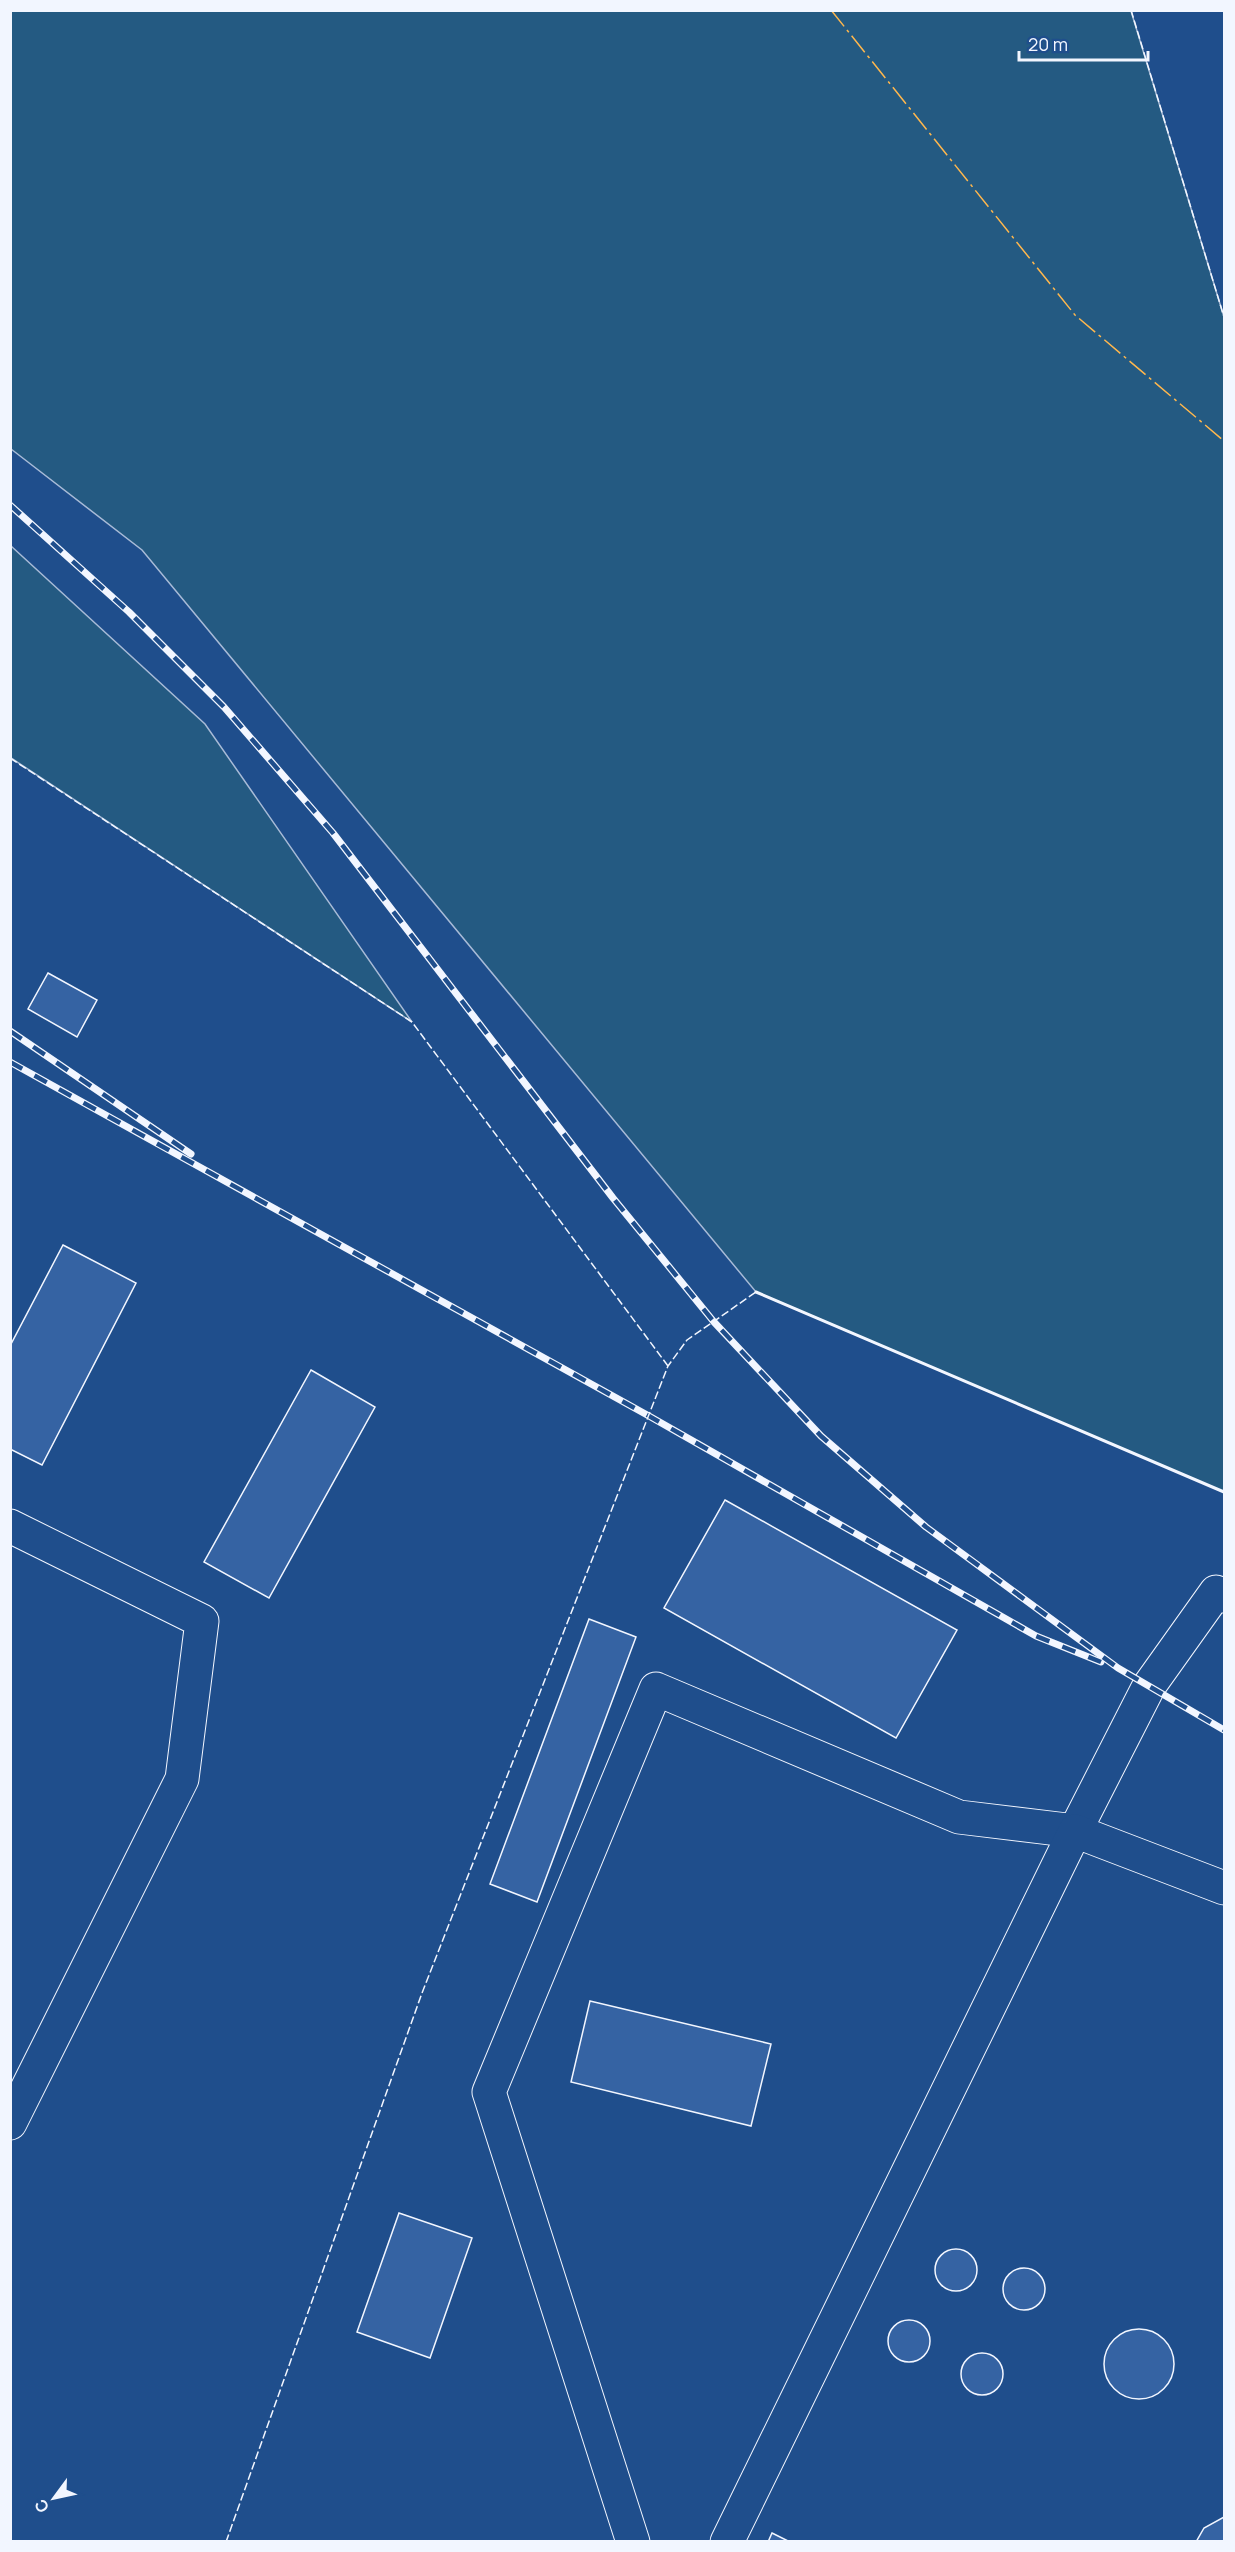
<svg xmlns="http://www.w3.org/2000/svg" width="1235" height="2552" font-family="Manrope,sans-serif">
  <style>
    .green { fill: #245a82; stroke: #a8bbd7; stroke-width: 1.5 }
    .building { fill: #3563a3; stroke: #f2f6ff; stroke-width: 1.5 }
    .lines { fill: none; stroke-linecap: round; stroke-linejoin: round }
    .minor-casing { stroke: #f2f6ff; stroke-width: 35 }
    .minor { stroke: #1f4e8c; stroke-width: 33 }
    .rail-casing { stroke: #f2f6ff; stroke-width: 7 }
    .rail { stroke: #1f4e8c; stroke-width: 4.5; stroke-dasharray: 14; stroke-linecap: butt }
    .fence { stroke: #f2f6ff; stroke-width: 1.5; stroke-dasharray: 8 3; stroke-linecap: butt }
    .wall { stroke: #f2f6ff; stroke-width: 3 }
    .power { stroke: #ffb74d; stroke-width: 1.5; stroke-dasharray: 21 4.5 3 4.5; stroke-linecap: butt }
  </style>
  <rect width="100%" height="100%" fill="#1f4e8c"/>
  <g class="green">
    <polygon points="10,11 1131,11 1224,317 1224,1492 756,1292 142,550 11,449"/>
    <polygon points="11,546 205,724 412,1022 11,758"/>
  </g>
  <g class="building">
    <polygon points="48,973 97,1000 77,1037 28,1009"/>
    <polygon points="63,1245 136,1283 42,1465 10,1449 10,1346"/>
    <polygon points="311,1370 375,1407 269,1598 204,1562"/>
    <polygon points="725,1500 957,1630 896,1738 664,1608"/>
    <polygon points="589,1619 636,1637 537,1902 490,1884"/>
    <polygon points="590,2001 771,2044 751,2126 571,2082"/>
    <polygon points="399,2213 472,2238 430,2358 357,2332"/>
    <circle cx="956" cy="2270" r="21"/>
    <circle cx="1024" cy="2289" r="21"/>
    <circle cx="909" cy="2341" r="21"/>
    <circle cx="1139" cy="2364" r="35"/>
    <circle cx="982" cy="2374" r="21"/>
    <polygon points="1224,2517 1224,2542 1196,2542 1204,2528"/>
    <polygon points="772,2533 790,2542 768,2542"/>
  </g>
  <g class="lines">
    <g class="minor-casing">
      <g id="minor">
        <polyline points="10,1526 202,1621 182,1779 10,2123"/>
        <polyline points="633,2542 489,2092 656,1689 959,1817 1075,1831 1149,1686 1216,1592 1224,1596"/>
        <polyline points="727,2542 1075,1831 1224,1888"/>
      </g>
    </g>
    <use href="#minor" class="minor"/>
    <g class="rail-casing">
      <g id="rail">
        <polyline points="10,505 129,612 224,707 333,833 613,1198 714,1322 821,1436 926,1527 1118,1668 1224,1730"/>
        <polyline points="10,1031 191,1154"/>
        <polyline points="10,1062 649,1416 1036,1636 1101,1662"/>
      </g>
    </g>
    <use href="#rail" class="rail"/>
    <g class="fence">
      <polyline points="1131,10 1224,317"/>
      <polyline points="10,758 412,1022 668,1366"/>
      <polyline points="226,2542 422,1993 668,1366 687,1340 756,1292"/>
    </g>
    <polyline class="wall" points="756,1292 1224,1492"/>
    <polyline class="power" points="831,10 1075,315 1224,441"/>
  </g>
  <rect width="1235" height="2552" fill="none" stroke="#f2f6ff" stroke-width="24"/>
  <g transform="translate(54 2498) rotate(237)" stroke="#1f4e8c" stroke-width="4.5" paint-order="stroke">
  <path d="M0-4.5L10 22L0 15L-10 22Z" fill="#f2f6ff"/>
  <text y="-9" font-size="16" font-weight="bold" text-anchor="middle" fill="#f2f6ff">С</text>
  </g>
  <path d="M1019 51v9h129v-9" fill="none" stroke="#f2f6ff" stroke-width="3"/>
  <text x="1028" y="51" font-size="18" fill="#f2f6ff" stroke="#1f4e8c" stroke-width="4.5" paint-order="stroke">20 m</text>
</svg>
